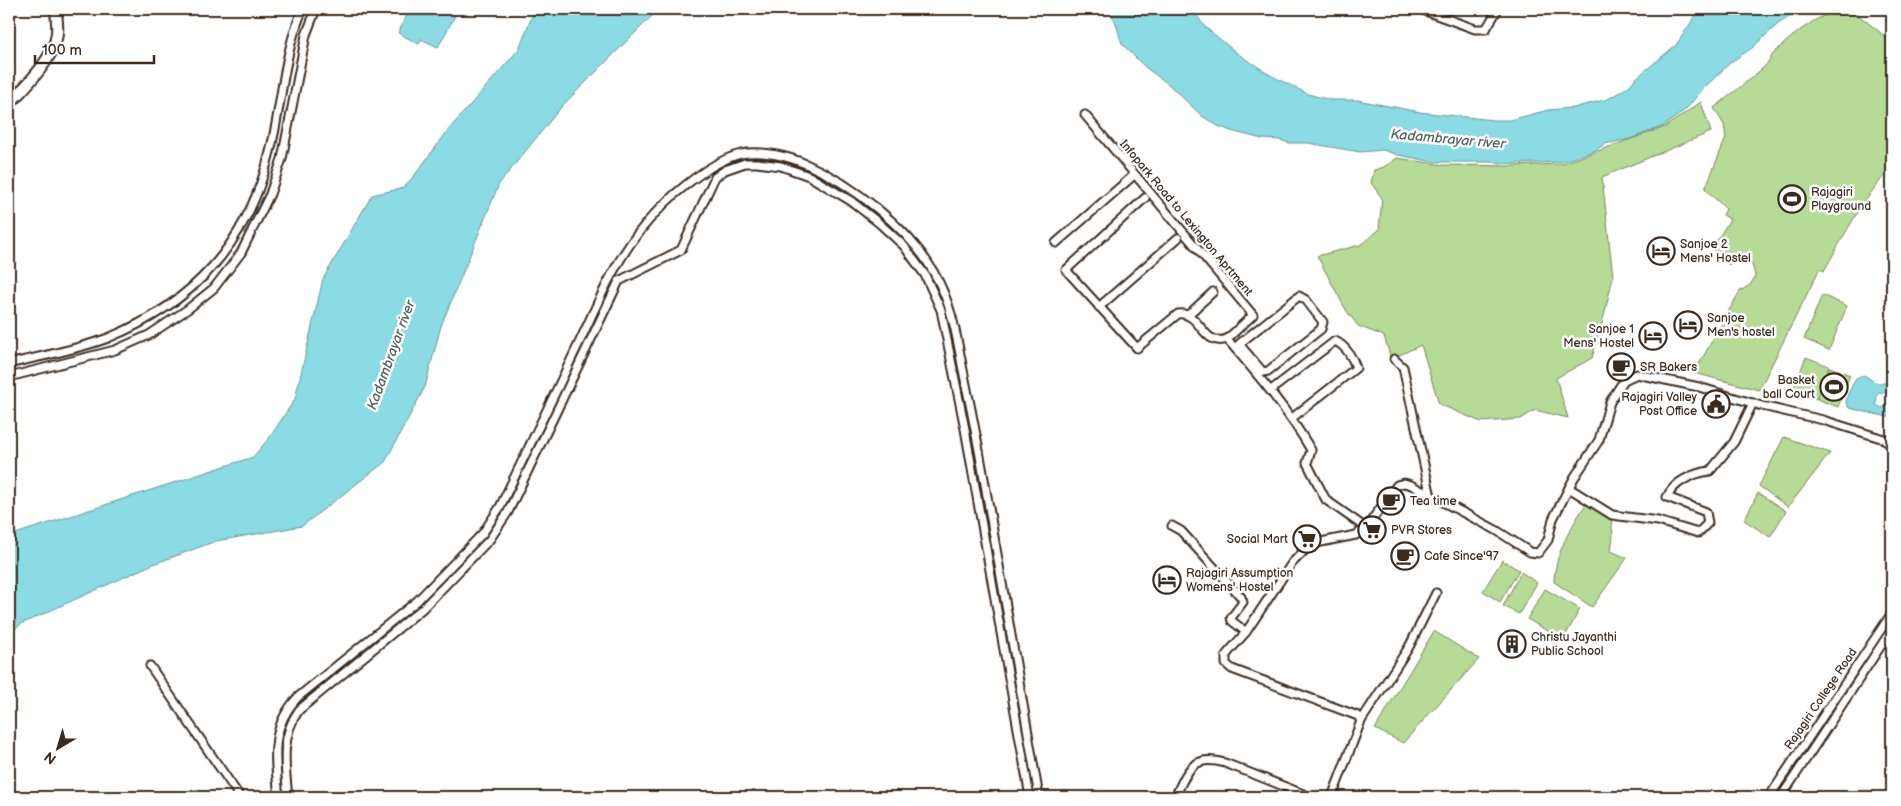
<svg xmlns="http://www.w3.org/2000/svg" width="1901" height="806" font-family="'Balsamiq Sans',sans-serif">
  <style>
    .green { fill: #b6db96; stroke: #78825a }
    .water { fill: #8adbe4; stroke: #6a9495; fill-rule: evenodd }
    .lines { fill: none; stroke-linecap: round; stroke-linejoin: round }
    .minor-casing { stroke: #3b2a1e; stroke-width: 11 }
    .secondary-casing { stroke: #3b2a1e; stroke-width: 14 }
    .minor { stroke: #fff; stroke-width: 7 }
    .secondary { stroke: #fff; stroke-width: 10 }
    .labels { text-anchor: middle; dominant-baseline: central; stroke-width: 5; stroke-linejoin: round; paint-order: stroke }
    .poi-label { font-size: 12px; fill: #3b2a1e; stroke: #fff; text-anchor: start }
    .street-label { font-size: 12px; fill: #3b2a1e; stroke: #fff }
    .water-label { font-size: 14px; font-style: italic; fill: #535f59; stroke: #fff }
  </style>
  <rect width="100%" height="100%" fill="#fff"/>
  <filter id="ink" filterUnits="userSpaceOnUse"><feTurbulence type="fractalNoise" baseFrequency=".02" numOctaves="2"/><feDisplacementMap in="SourceGraphic" scale="10" xChannelSelector="R" yChannelSelector="G"/><feConvolveMatrix kernelMatrix="1 2 1 2 8 2 1 2 1" color-interpolation-filters="sRGB"/></filter>
  <g filter="url(#ink)">
    <g class="green">
      <path d="M1843 9H1851L1892 42V167C1864 197 1844 235 1824 271L1820 269 1818 272 1759 390 1694 373 1740 291 1750 285 1755 277C1753 263 1750 258 1736 255L1729 265 1712 249 1730 219 1723 215 1726 209 1705 189 1726 138 1724 125 1714 108C1730 95 1747 82 1763 68 1768 64 1770 57 1774 53 1787 40 1821 10 1839 13Z"/>
      <polygon points="1701,102 1711,132 1602,177 1613,277 1604,316 1592,358 1556,378 1568,418 1535,410 1521,419 1481,422 1439,404 1421,345 1391,359 1384,336 1358,326 1346,310 1317,256 1360,245 1379,230 1382,198 1371,183 1374,170 1384,167 1397,158 1443,165 1512,166 1561,164 1665,127"/>
      <polygon points="1822,295 1847,306 1829,350 1804,339"/>
      <polygon points="1806,357 1829,366 1816,399 1793,390"/>
      <polygon points="1830,367 1850,375 1838,407 1817,399"/>
      <polygon points="1784,437 1830,453 1788,507 1759,486"/>
      <polygon points="1758,493 1786,511 1770,537 1744,520"/>
      <path d="M1587 503 1611 519 1613 535 1611 551 1627 558 1592 607 1554 582C1554 556 1572 524 1587 503Z"/>
      <polygon points="1502,560 1519,570 1500,602 1483,591"/>
      <polygon points="1521,572 1537,583 1519,614 1503,606"/>
      <polygon points="1545,589 1580,609 1563,640 1527,619"/>
      <polygon points="1434,631 1479,659 1403,743 1375,729"/>
    </g>
    <g class="water">
      <polygon points="410,9 442,9 455,16 438,47 421,39 419,44 398,33"/>
      <polygon points="537,9 659,9 562,106 499,184 441,326 425,387 385,462 302,526 216,541 151,565 21,624 9,634 9,536 253,457 270,437 295,399 323,279 372,195 403,188 414,176 450,128 519,49 532,16"/>
      <polygon points="1107,9 1192,9 1205,27 1238,54 1272,76 1308,94 1330,100 1357,100 1420,112 1493,120 1510,120 1548,110 1573,108 1608,99 1628,87 1635,79 1676,45 1700,9 1802,9 1778,24 1752,48 1731,62 1704,88 1685,110 1664,126 1630,139 1605,144 1596,150 1561,162 1514,164 1489,162 1435,162 1398,155 1383,150 1360,152 1308,143 1289,143 1280,140 1262,139 1231,131 1218,126 1202,116 1167,83 1146,68 1122,44 1115,20"/>
      <path d="M1864 375 1876 383H1885L1892 389V418L1849 408 1846 403C1846 394 1852 387 1856 378ZM1880 392 1887 393 1889 401 1886 406 1882 408 1876 405 1877 394Z"/>
    </g>
    <g class="lines">
      <g class="minor-casing">
        <g id="minor">
          <polyline points="1420,9 1475,29 1486,29 1498,9"/>
          <path d="M1085 115 1253 315 1227 339C1258 375 1287 409 1311 450L1307 463 1326 500 1366 528 1356 535 1311 544 1292 563 1246 632 1226 655V664L1232 669 1358 716 1361 721 1332 797"/>
          <path d="M1145 198 1066 270 1137 348 1178 314C1201 311 1202 348 1227 339"/>
          <polyline points="1056,243 1134,175"/>
          <polygon points="1299,296 1306,300 1323,322 1321,329 1268,371 1263,372 1239,344"/>
          <polyline points="1099,307 1178,238"/>
          <polyline points="1188,315 1213,292"/>
          <polyline points="1394,359 1403,367 1431,497"/>
          <path d="M9 364C41 356 76 350 108 338 194 303 248 243 270 152 282 105 283 53 303 9"/>
          <polyline points="9,377 115,350 149,335 188,309 214,288 241,253 270,194 282,159 306,35 316,9"/>
          <path d="M1271 390 1335 341C1346 346 1353 358 1356 368L1292 418"/>
          <path d="M1569 488 1612 515 1658 521 1698 533 1708 523 1706 512 1667 497C1674 482 1693 473 1710 471L1734 442 1753 403"/>
          <polyline points="1172,526 1181,531 1241,597 1243,602 1231,618 1232,621 1246,632"/>
          <polyline points="1366,528 1397,485 1404,483 1411,485 1496,530 1530,552 1538,553 1548,540 1553,519 1574,478 1599,440 1610,402 1624,380 1637,374 1699,387 1762,406 1823,420 1884,439 1892,444"/>
          <polyline points="150,666 240,797"/>
          <polyline points="1361,721 1409,647 1436,593"/>
          <path d="M279 797C275 759 269 728 298 697L417 601 483 533 500 507C526 453 553 398 579 343 598 303 615 260 644 226 665 200 708 162 741 154 762 150 787 156 806 164 852 184 910 229 934 273 951 302 956 333 962 365 969 399 976 433 982 467 1001 577 1020 687 1039 797"/>
          <path d="M288 797C285 767 280 736 299 710L423 608 490 539 508 512 619 281 681 250 715 177 725 170 745 163H757L781 166 809 176 851 201 879 223 904 246 925 275 941 310 965 429 1030 797"/>
          <path d="M1175 797C1187 772 1192 753 1225 763L1311 797"/>
          <polyline points="1769,797 1892,613"/>
          <polyline points="1781,797 1892,629"/>
        </g>
      </g>
      <g class="secondary-casing">
        <path id="secondary" d="M9 104C25 87 55 58 57 33 58 25 56 16 56 9"/>
      </g>
      <use href="#minor" class="minor"/>
      <use href="#secondary" class="secondary"/>
    </g>
  </g>
  <defs>
    <g id="stadium-ring" transform="scale(1.4375)"><circle r="9.5" fill="#fff" stroke="#3b2a1e" stroke-width="1.5"/><path d="M0-5a6.5 5 0 1 0 0 10a6.5 5 0 1 0 0-10ZM-3.5-1.8h7v3.6h-7Z" fill="#3b2a1e"/></g>
    <g id="hotel-ring" transform="scale(1.4375)"><circle r="9.5" fill="#fff" stroke="#3b2a1e" stroke-width="1.5"/><path d="M-6-4.5h1.5V1H6V5H4.5V3h-9V5H-6ZM-4 0a1.8 1.8 0 1 1 3.6 0ZM.5 0V-2.5h3Q6-2.5 6 0Z" fill="#3b2a1e"/></g>
    <g id="cafe-ring" transform="scale(1.4375)"><circle r="9.5" fill="#fff" stroke="#3b2a1e" stroke-width="1.5"/><path d="M-5.5-4.5H6V0H3Q3 3.5 0 3.5H-2.5Q-5.5 3.5-5.5 0ZM3-3.2v2h1.7v-2ZM-6 4.5H4V6H-6Z" fill="#3b2a1e"/></g>
    <g id="civic-ring" transform="scale(1.4375)"><circle r="9.5" fill="#fff" stroke="#3b2a1e" stroke-width="1.5"/><path d="M-.6-6.5H3V-4.5H.6V-3L4-1V1h2V6H-6V1h2V-1L-.6-3ZM-1.2 2.5V6h2.4V2.5Z" fill="#3b2a1e"/></g>
    <g id="supermarket-ring" transform="scale(1.4375)"><circle r="9.5" fill="#fff" stroke="#3b2a1e" stroke-width="1.5"/><path d="M-6-5.5h2.5l.6 2H6L4.5 2H-2.5L-4.4-4H-6ZM-1.5 3.2a1.3 1.3 0 1 0 .1 0ZM3 3.2a1.3 1.3 0 1 0 .1 0Z" fill="#3b2a1e"/></g>
    <g id="building-ring" transform="scale(1.4375)"><circle r="9.5" fill="#fff" stroke="#3b2a1e" stroke-width="1.5"/><path d="M-4-6H4V6H1V3H-1V6H-4ZM-2.5-4.3h1.7v1.8h-1.7ZM.8-4.3h1.7v1.8H.8ZM-2.5-1h1.7V.8h-1.7ZM.8-1h1.7V.8H.8Z" fill="#3b2a1e"/></g>
  </defs>
  <g fill-rule="evenodd">
    <use href="#stadium-ring" x="1792" y="199"/>
    <use href="#hotel-ring" x="1661" y="251"/>
    <use href="#hotel-ring" x="1688" y="325"/>
    <use href="#hotel-ring" x="1653" y="336"/>
    <use href="#cafe-ring" x="1621" y="367"/>
    <use href="#stadium-ring" x="1834" y="387"/>
    <use href="#civic-ring" x="1716" y="404"/>
    <use href="#cafe-ring" x="1391" y="501"/>
    <use href="#supermarket-ring" x="1372" y="530"/>
    <use href="#supermarket-ring" x="1307" y="539"/>
    <use href="#cafe-ring" x="1405" y="556"/>
    <use href="#hotel-ring" x="1167" y="580"/>
    <use href="#building-ring" x="1512" y="644"/>
  </g>
  <g class="labels">
    <g class="poi-label">
      <text x="1811" y="192">Rajagiri<tspan x="1811" dy="14">Playground</tspan></text>
      <text x="1680" y="244">Sanjoe 2<tspan x="1680" dy="14">Mens' Hostel</tspan></text>
      <text x="1707" y="318">Sanjoe<tspan x="1707" dy="14">Men's hostel</tspan></text>
      <text x="1634" y="329" text-anchor="end">Sanjoe 1<tspan x="1634" dy="14">Mens' Hostel</tspan></text>
      <text x="1640" y="367">SR Bakers</text>
      <text x="1815" y="380" text-anchor="end">Basket<tspan x="1815" dy="14">ball Court</tspan></text>
      <text x="1697" y="397" text-anchor="end">Rajagiri Valley<tspan x="1697" dy="14">Post Office</tspan></text>
      <text x="1410" y="501">Tea time</text>
      <text x="1391" y="530">PVR Stores</text>
      <text x="1288" y="539" text-anchor="end">Social Mart</text>
      <text x="1424" y="556">Cafe Since'97</text>
      <text x="1186" y="573">Rajagiri Assumption<tspan x="1186" dy="14">Womens' Hostel</tspan></text>
      <text x="1531" y="637">Christu Jayanthi<tspan x="1531" dy="14">Public School</tspan></text>
    </g>
    <g class="street-label">
      <text transform="translate(1186 218) rotate(50)">Infopark Road to Lexington Aprtment</text>
      <text transform="translate(1821 699) rotate(-56)">Rajagiri College Road</text>
    </g>
    <g class="water-label">
      <text transform="translate(1448 139) rotate(5)">Kadambrayar river</text>
      <text transform="translate(391 355) rotate(-70)">Kadambrayar river</text>
    </g>
  </g>
  <rect width="1901" height="806" fill="none" stroke="#fff" stroke-width="30"/>
  <rect x="15" y="15" width="1871" height="776" fill="none" stroke="#3b2a1e" stroke-width="2" filter="url(#ink)"/>
  <g transform="translate(58 748) rotate(218)" stroke="#ffffff" stroke-width="4" paint-order="stroke">
  <path d="M0-4L9 19L0 12L-9 19Z" fill="#3b2a1e"/>
  <text y="-8" font-size="14" font-weight="bold" text-anchor="middle" fill="#3b2a1e">N</text>
  </g>
  <path d="M35 55v8h119v-8" fill="none" stroke="#3b2a1e" stroke-width="2.5"/>
  <text x="42" y="55" font-size="15" fill="#3b2a1e" stroke="#ffffff" stroke-width="4" paint-order="stroke">100 m</text>
</svg>
